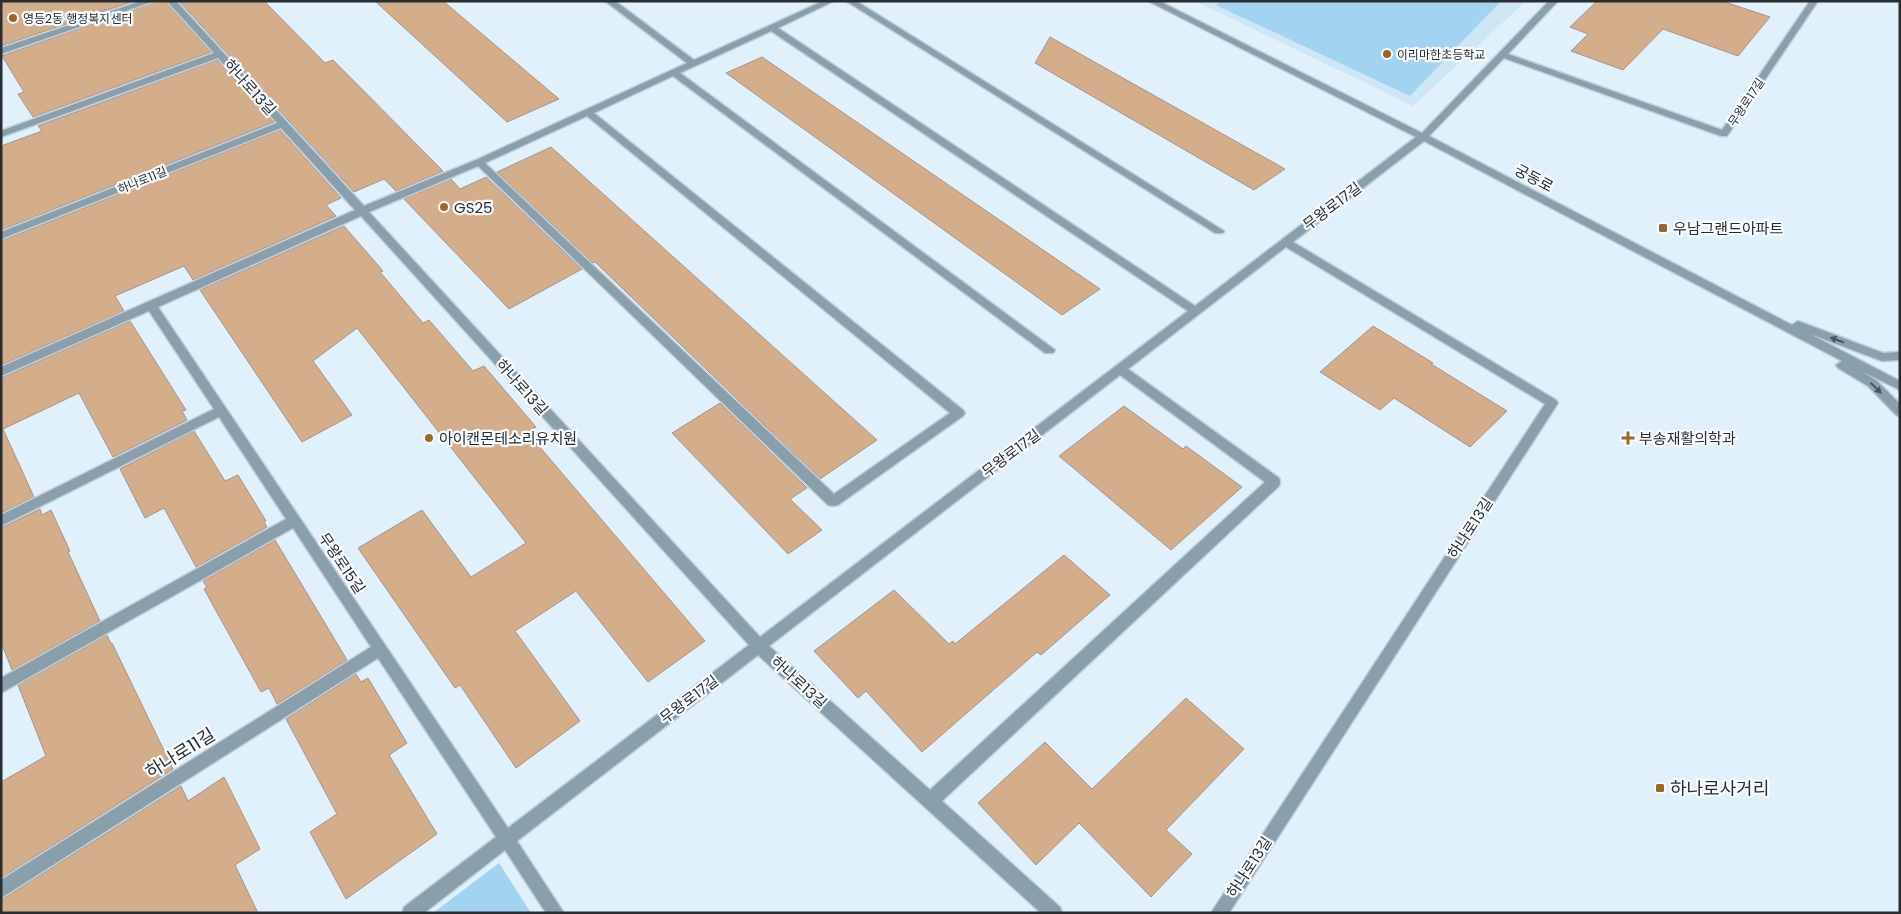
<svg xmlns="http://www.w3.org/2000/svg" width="1901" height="914" font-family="Poppins,'Noto Sans KR',sans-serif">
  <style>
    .built { fill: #cee6f5 }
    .green { fill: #a2d3f1 }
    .building { fill: #d4ad8a; stroke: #a3968a }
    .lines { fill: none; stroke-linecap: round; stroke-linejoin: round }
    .minor-casing { stroke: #bfced8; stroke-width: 3 }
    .minor { fill: #8a9fac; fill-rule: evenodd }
    .oneway { fill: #4a565d }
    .poi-dot { fill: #a06526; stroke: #f9fcfe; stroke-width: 2 }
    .labels { text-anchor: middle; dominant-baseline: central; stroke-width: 4.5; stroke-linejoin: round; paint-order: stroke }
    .far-poi-label { font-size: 12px; fill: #282e32; stroke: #f9fcfe; text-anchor: start }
    .far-street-label { font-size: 12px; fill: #282e32; stroke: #f9fcfe }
    .street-label { font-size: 15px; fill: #282e32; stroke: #f9fcfe }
    .poi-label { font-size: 15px; fill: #282e32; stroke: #f9fcfe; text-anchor: start }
    .near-street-label { font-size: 18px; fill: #282e32; stroke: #f9fcfe }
    .near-poi-label { font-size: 18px; fill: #282e32; stroke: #f9fcfe; text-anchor: start }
  </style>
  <rect width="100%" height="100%" fill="#e0f1fc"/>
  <polygon class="built" points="1195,1 1526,1 1413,106"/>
  <g class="green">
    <polygon points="1222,1 1501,1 1410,96 1216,5"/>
    <polygon points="499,863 531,913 433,913"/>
  </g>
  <g class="building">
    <polygon points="1,1 134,1 1,46"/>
    <polygon points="156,1 165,1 211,52 33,117 18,94 24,92 2,56"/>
    <polygon points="179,1 264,1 325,63 333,60 443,171 396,191 384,179 354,192"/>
    <polygon points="375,1 443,1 559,99 507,122"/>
    <polygon points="1597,1 1722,1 1770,17 1738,56 1663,29 1623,70 1571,51 1588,34 1570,27"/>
    <polygon points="1050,37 1285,169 1254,190 1035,63"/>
    <polygon points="762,57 1100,289 1062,315 726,73"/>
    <polygon points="217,60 274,122 1,230 1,146 42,131 38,126"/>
    <polygon points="280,130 341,198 326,205 336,216 193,280 184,266 115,296 124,311 1,365 1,241"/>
    <polygon points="551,147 877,440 820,479 595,262 593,263 497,172"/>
    <polygon points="486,177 582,269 509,309 404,199 451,179 460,189"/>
    <polygon points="344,226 383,271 380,272 423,323 429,320 473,371 484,366 536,427 527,432 705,641 648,682 576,591 515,631 580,721 516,768 460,685 455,688 358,548 422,510 471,577 526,543 357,328 313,361 352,415 302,442 200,290"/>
    <polygon points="130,321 186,410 182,411 187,420 113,457 79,393 3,429 34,497 1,513 1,378"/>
    <polygon points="1373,326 1433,363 1431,364 1507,411 1470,447 1394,398 1380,410 1320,372"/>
    <polygon points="720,403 807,488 790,499 822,530 788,554 672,433"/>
    <polygon points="1124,406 1183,449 1186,446 1242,487 1171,550 1059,456"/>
    <polygon points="194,431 225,481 238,475 266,521 264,522 267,527 196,567 164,508 145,518 120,469"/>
    <polygon points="40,509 42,515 51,510 70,551 68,552 100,621 12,670 1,642 1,528"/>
    <polygon points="275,540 347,660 277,704 269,688 261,692 204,589 207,587 203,581"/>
    <polygon points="1064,555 1110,595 1041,655 1037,652 922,752 866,691 858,698 814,651 894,590 949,644 953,641 955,644"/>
    <polygon points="107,635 111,644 112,643 173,769 1,878 1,782 46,756 18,685"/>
    <polygon points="356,674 361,682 368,678 407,743 389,755 437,834 346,899 310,832 337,814 286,719"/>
    <polygon points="1186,698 1244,749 1166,830 1192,854 1151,897 1079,823 1036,865 978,803 1045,742 1092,789"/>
    <polygon points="224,777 260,849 235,865 258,913 1,913 1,900 181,786 188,801"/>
  </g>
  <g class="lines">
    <g class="minor-casing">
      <g id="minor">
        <polygon points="141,1 154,1 1,54 1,48"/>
        <path d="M167 1H176L364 206 476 160 687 63 605 1H615L694 60 823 1H834L778 28 1195 306 1416 137 1148 1H1159L1422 133 1549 1H1558L1508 54 1722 130 1810 1H1818L1727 136H1721L1504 58 1429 136 1792 325 1798 321 1883 353 1900 352V360L1882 361 1810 334 1900 381V390L1861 371 1876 380 1900 404V417L1896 415 1868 386 1838 368 1836 365 1842 361 1424 141 1293 242 1556 400 1558 403 1229 913H1211L1545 404 1286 247 1128 369 1279 478 1280 482 1279 486 942 801 1060 907 1062 913H1041L758 655 517 841 564 913H546L505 850 424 913H402L404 907 496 837 378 658 1 898V880L371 647 293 528 1 693V678L286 519 219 417 1 526V515L214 409 149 311 1 376V367L355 210 281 128 1 239V232L277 123 218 58 1 137V131L214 53ZM771 31 1188 311 760 637 369 212 478 166 828 505 833 506 838 505 963 416 965 413 963 410 594 113 673 76 1045 353H1053L1055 350 680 73ZM587 116 950 413 834 494 485 163ZM361 216 749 645 508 828 158 307ZM1120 375 1265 482 930 790 769 646Z"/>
        <polygon points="846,1 856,1 1224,231 1223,233 1215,233"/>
      </g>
    </g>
    <use href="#minor" class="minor"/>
  </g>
  <defs><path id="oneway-solid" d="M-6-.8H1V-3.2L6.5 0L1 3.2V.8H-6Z" transform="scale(1.25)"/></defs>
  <g class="oneway">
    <use href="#oneway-solid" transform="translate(1837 340) rotate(-159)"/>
    <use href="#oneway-solid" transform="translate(1876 388) rotate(44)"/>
  </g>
  <g class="poi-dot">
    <circle cx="13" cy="18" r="5"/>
    <circle cx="1387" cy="54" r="5"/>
    <circle cx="444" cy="207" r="5"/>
    <rect x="1658" y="223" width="10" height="10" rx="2.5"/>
    <circle cx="429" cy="438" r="5"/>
    <path d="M1625.5 430.5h5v5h5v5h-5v5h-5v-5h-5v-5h5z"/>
    <rect x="1655" y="783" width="10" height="10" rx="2.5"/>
  </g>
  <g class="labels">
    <g class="far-poi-label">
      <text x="23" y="18">영등2동 행정복지센터</text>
      <text x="1397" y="54">이리마한초등학교</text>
    </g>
    <g class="far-street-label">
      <text transform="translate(1746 102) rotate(-56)">무왕로17길</text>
      <text transform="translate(142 180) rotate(-22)">하나로11길</text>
    </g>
    <g class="street-label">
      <text transform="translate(250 87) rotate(48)">하나로13길</text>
      <text transform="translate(1534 178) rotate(28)">궁동로</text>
      <text transform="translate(1332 206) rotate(-37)">무왕로17길</text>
      <text transform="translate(522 387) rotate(48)">하나로13길</text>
      <text transform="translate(1011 453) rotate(-37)">무왕로17길</text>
      <text transform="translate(1470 528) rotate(-57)">하나로13길</text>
      <text transform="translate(342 563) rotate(56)">무왕로15길</text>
      <text transform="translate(799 682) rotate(42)">하나로13길</text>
      <text transform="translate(689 699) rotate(-37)">무왕로17길</text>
      <text transform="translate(1249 867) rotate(-57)">하나로13길</text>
    </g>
    <g class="poi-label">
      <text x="454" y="207">GS25</text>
      <text x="1673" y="228">우남그랜드아파트</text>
      <text x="439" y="438">아이캔몬테소리유치원</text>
      <text x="1639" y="438">부송재활의학과</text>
    </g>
    <g class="near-street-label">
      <text transform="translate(180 753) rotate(-32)">하나로11길</text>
    </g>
    <g class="near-poi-label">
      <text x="1670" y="788">하나로사거리</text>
    </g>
  </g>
  <rect width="1901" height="914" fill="none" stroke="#282e32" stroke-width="5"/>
</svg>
